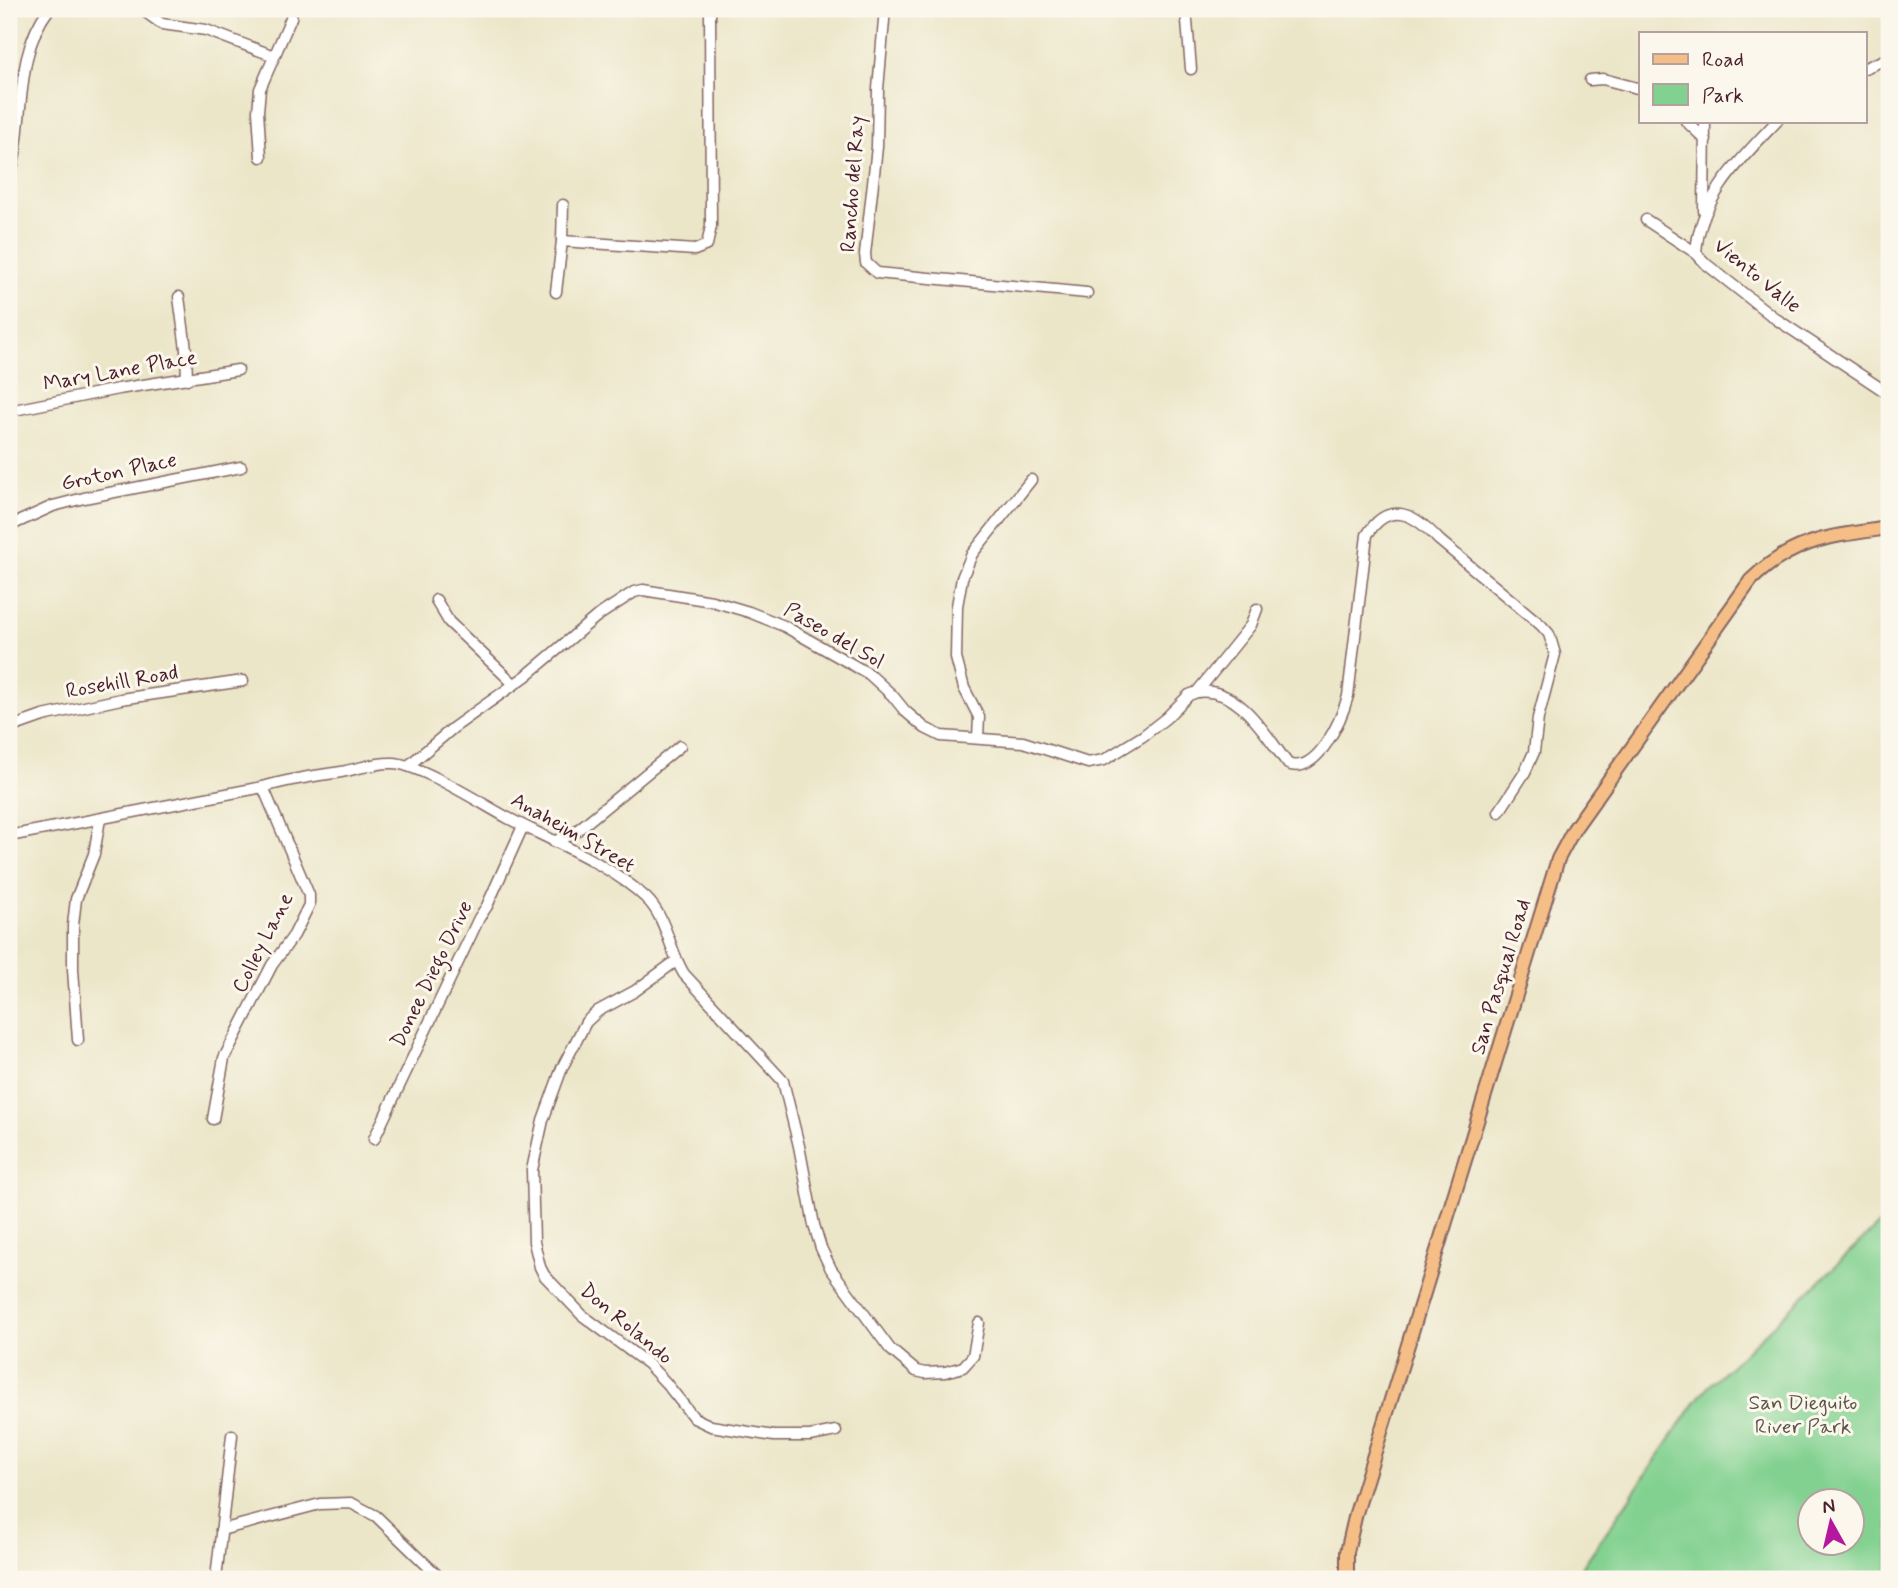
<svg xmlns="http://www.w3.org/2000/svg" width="1898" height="1588" font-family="Mynerve,sans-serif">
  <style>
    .park { fill: #82d190; stroke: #66785e; stroke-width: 2; fill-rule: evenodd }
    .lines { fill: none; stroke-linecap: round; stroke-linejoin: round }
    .minor-casing { stroke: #836562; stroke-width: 13 }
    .major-casing { stroke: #836562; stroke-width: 16 }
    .minor { stroke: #fff; stroke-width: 10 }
    .major { stroke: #f6be87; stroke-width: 12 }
    .labels { text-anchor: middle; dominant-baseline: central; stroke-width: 6; stroke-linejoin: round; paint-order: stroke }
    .street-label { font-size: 21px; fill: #4a1f2b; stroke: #fbf7ec }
    .park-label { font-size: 21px; fill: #5b5449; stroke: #fbf7ec }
  </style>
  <rect width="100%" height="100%" fill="#fbf7ec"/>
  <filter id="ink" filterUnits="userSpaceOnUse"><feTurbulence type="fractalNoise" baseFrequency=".0143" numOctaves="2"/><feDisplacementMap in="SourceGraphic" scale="14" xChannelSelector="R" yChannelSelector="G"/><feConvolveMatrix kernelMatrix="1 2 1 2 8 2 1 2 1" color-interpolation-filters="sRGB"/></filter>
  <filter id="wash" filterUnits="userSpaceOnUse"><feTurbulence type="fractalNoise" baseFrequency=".00686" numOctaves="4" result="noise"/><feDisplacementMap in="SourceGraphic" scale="28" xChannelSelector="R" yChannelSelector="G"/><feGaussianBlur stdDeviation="1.57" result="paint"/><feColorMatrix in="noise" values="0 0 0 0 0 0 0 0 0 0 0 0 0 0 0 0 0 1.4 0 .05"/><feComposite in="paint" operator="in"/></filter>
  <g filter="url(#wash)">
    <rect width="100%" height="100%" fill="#ece6c9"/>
    <path class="park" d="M1889 1215V1579H1574L1702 1393ZM1811 1500H1853V1542H1811Z"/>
  </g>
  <g filter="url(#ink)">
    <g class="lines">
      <g class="minor-casing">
        <g id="minor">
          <polyline points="141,9 162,24 206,30 274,56"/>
          <polyline points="885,9 878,89 877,147 865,254 866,263 877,273 1087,293"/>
          <polyline points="1186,9 1191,69"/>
          <polyline points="1865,68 1889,58"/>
          <polyline points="1590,80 1603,79 1641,89"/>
          <polyline points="1686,121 1706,140"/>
          <path d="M1777 121C1742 158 1699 198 1696 253L1706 264 1776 319 1889 394"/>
          <polyline points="261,157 258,111 260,89 291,18 292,9"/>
          <path d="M9 180C26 126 12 57 49 9"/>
          <polyline points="1704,211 1705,121"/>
          <polyline points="1646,220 1696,253"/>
          <polyline points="562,241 695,250 707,245 711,226 710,9"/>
          <polyline points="556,292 562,241 563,205"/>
          <polyline points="179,297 186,349 187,379"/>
          <polyline points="9,411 118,389 238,370"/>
          <polyline points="9,526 53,506 84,498 241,467"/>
          <polyline points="436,600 449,622 514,684"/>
          <path d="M1197 692C1240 686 1266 736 1288 764 1318 776 1342 717 1348 696L1367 535C1389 499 1415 514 1439 540L1541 625 1549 634 1555 654 1538 718 1534 752 1525 772 1499 812"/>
          <polyline points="9,728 43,716 121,699 243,681"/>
          <polyline points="978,737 979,717 964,688 956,658 957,606 962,578 972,554 1031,480"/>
          <polyline points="408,766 453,728 526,676 596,617 634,592 643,590 712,601 749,612 784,626 869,674 892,695 905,711 925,728 941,736 1023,742 1088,763 1104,760 1143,736 1166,718 1189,695 1197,692 1251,625 1257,609"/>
          <path d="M9 836 263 787C289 779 314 776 341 772 358 769 376 762 393 763 420 764 482 804 508 818 552 841 610 864 646 898 667 918 669 950 684 974L783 1081 799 1146 814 1225 821 1248 831 1269 890 1349 916 1371 925 1373 945 1372 963 1367 973 1356 979 1323"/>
          <polyline points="554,842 574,833 680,746"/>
          <polyline points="676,961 635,991 598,1011 586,1022 562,1068 543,1120 532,1170 534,1242 540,1267 544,1275 582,1315 648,1364 666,1383 694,1418 711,1426 774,1436 810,1436 836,1431"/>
          <polyline points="78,1040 73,969 73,925 76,899 94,854 100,819"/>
          <polyline points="213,1119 224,1058 272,965 294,935 309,905 309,895 263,787"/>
          <polyline points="374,1139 479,918 487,906 523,826"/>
          <polyline points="221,1530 320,1504 351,1503 376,1516 441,1579"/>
          <polyline points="216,1579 232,1435"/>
        </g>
      </g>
      <g class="major-casing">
        <path id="major" d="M1347 1579V1552L1356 1513 1558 859 1574 829 1751 580C1794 538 1833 536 1889 528"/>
      </g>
      <use href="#minor" class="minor"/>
      <use href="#major" class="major"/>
    </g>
  </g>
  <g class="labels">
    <g class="street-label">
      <text transform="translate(853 184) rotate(-86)">Rancho del Ray</text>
      <text transform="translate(1757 276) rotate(39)">Viento Valle</text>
      <text transform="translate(120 371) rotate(-10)">Mary Lane Place</text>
      <text transform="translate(119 472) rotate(-12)">Groton Place</text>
      <text transform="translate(834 636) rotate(30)">Paseo del Sol</text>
      <text transform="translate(122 682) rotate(-10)">Rosehill Road</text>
      <text transform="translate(573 833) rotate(30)">Anaheim Street</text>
      <text transform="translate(263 943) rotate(-63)">Colley Lane</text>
      <text transform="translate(432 974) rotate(-64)">Donee Diego Drive</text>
      <text transform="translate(1501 977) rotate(-73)">San Pasqual Road</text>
      <text transform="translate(626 1324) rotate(40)">Don Rolando</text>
    </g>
    <g class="park-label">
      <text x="1803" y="1403">San Dieguito<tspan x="1803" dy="24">River Park</tspan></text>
    </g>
  </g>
  <rect width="1898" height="1588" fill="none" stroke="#fbf7ec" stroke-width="35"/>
  <rect x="1639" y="32" width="228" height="91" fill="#fbf7ec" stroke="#b4a19f" stroke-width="2"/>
  <rect x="1653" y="54" width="35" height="10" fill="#f6be87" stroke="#b4a19f" stroke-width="2"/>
  <text x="1702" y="66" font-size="21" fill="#4a1f2b">Road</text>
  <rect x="1653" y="84" width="35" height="21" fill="#82d190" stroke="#b4a19f" stroke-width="2"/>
  <text x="1702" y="102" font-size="21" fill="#4a1f2b">Park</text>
  <g transform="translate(1831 1522) rotate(352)"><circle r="33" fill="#fbf7ec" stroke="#b4a19f" stroke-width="2"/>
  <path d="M0-5L12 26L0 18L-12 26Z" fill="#b5179e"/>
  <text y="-10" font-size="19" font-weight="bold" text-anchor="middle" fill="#4a1f2b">N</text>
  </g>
</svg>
